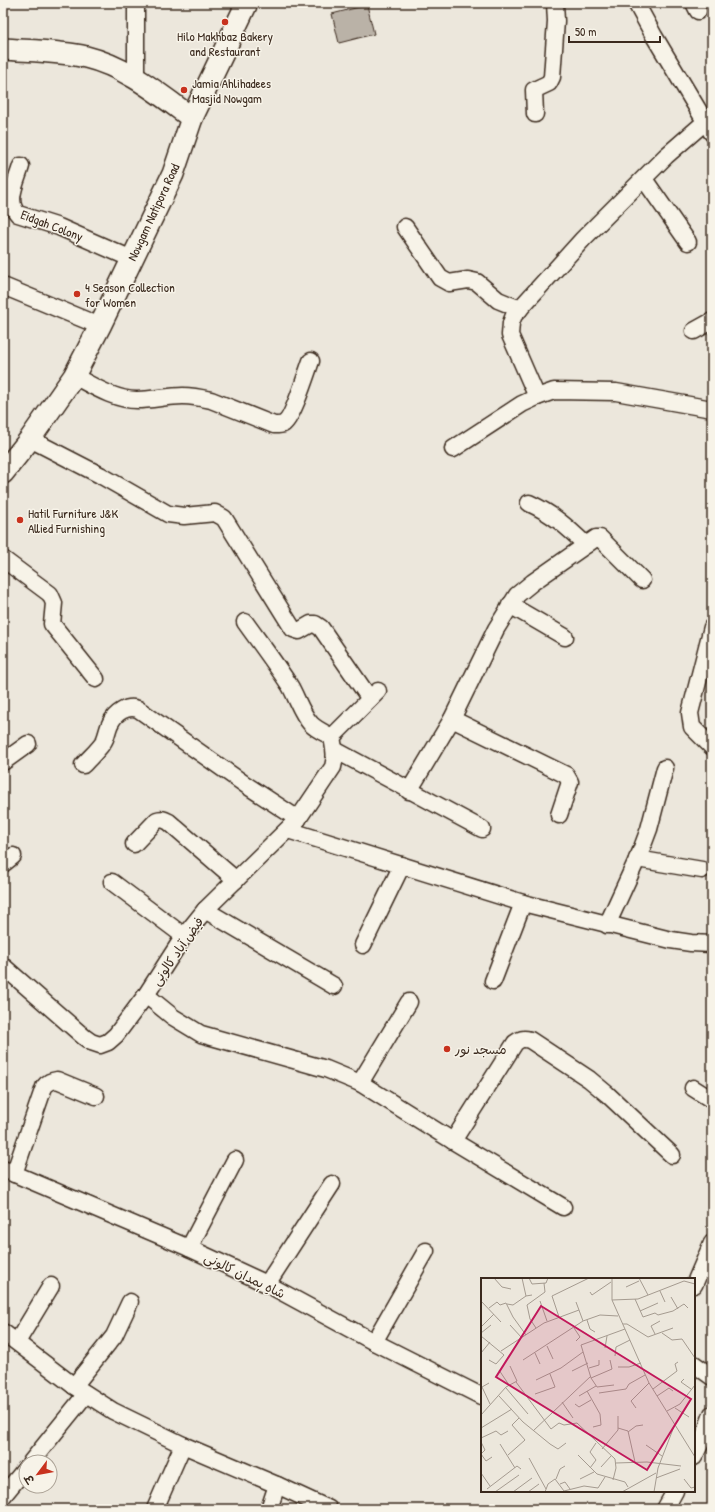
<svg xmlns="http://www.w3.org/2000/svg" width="715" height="1512" font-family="'Patrick Hand','Playpen Sans Arabic','Playpen Sans Deva',sans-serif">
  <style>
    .building { fill: #bab2a7; stroke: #3b2a1e }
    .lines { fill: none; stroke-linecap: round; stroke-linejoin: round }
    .minor-casing { stroke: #3b2a1e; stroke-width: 19 }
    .major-casing { stroke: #3b2a1e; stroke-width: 24 }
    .minor { stroke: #f7f3e8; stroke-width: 16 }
    .major { stroke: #f7f3e8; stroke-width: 21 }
    .poi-dot { fill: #c8321e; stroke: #f7f3e8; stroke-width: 1.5 }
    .labels { text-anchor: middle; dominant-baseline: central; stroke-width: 3; stroke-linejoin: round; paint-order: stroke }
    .poi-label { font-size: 13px; fill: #3b2a1e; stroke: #f7f3e8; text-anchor: start }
    .street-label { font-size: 13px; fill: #3b2a1e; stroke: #f7f3e8 }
    .inset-road { fill: none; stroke: #a59b90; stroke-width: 1 }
    .view { fill: #c2185b; fill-opacity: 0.15; stroke: #c2185b; stroke-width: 2 }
    .inset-edge { fill: none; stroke: #3b2a1e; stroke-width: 2 }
  </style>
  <rect width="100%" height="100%" fill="#ece7dc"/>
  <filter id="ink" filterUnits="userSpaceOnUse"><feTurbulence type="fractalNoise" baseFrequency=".025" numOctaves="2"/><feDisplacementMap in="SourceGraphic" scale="8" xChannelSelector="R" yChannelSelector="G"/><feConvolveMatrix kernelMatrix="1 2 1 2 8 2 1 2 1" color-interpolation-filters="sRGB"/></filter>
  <g filter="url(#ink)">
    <polygon class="building" points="367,5 374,34 339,43 332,14"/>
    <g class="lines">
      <g class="minor-casing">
        <g id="minor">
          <polyline points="636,3 654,36 712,133"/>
          <polyline points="694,3 698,11"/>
          <polyline points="136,77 136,3"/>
          <polyline points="535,114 534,90 549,83 552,77 556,21 555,3"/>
          <path d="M21 166C17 181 5 201 18 214L59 227 132 259"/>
          <polyline points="644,179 688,242"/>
          <polyline points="405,227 440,278 449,283 468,280 477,282 498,300 520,309"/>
          <polyline points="3,286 100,326"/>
          <polyline points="694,331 712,321"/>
          <path d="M74 376C93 386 115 400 137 400 152 400 168 396 183 396 193 396 202 398 211 400L274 425C277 425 281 425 283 424 292 420 307 372 311 361"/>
          <polyline points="537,397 510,335 511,323 514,315 583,239 666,156 705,122"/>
          <polyline points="30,439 100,475 168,514 184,516 215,513 224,518 293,629 299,631 311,624 315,624 321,628 370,699"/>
          <polyline points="453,449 522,404 537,397 554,391 616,392 712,409"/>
          <path d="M529 503C553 514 566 526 586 545"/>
          <polyline points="3,559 50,594 54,603 52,624 96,679"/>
          <polyline points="510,605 565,637"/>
          <path d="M245 622C260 643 276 664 290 686 297 698 301 713 311 724 317 730 325 733 332 737"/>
          <polyline points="712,627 690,713 692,727 712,747"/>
          <polyline points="452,719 566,775 570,782 559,815"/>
          <polyline points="332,737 378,691"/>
          <polyline points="335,750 482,829"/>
          <polyline points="3,762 28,744"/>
          <path d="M83 765C89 758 102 747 105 739 107 734 108 728 110 724 115 713 127 705 138 709L246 785 298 819"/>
          <polyline points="409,791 452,719 496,629 517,595 533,582 596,538 600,538 642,580"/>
          <polyline points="288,830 523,903 671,940 691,943 712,944"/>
          <path d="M134 844 157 820C162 818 165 820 169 822L236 880"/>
          <polyline points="637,859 702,870"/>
          <polyline points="3,864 13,856"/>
          <polyline points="112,882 184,936"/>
          <polyline points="205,910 334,986"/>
          <polyline points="607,925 640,853 649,829 665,768"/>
          <polyline points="363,945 402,865"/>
          <path d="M3 966 84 1037 91 1042 100 1045 108 1042 116 1035 146 995 184 936 205 910 298 819 333 767C336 756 334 748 332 737"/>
          <polyline points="493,981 523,903"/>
          <polyline points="146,995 173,1017 201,1034 326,1069 360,1083 453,1141 563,1207"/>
          <polyline points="360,1083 409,1002"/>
          <polyline points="693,1088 712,1100"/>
          <path d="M453 1141 515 1043C520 1039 523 1038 530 1040L589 1079 607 1094 672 1155"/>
          <polyline points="3,1169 189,1248 267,1284 374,1342 481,1396"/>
          <path d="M14 1174 44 1087C48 1082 51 1081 57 1080L96 1096"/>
          <polyline points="189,1248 235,1160"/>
          <polyline points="267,1284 332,1184"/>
          <polyline points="694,1285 712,1243"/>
          <polyline points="3,1332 74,1386 113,1411 183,1445 277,1485 329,1509"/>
          <polyline points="17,1342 51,1286"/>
          <polyline points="374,1342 426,1251"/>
          <polyline points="694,1364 712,1377"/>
          <polyline points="74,1386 114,1336 130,1302"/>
          <polyline points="694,1457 704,1436 712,1414"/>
          <polyline points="31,1462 86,1394"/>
          <polyline points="3,1496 26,1468"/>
          <polyline points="155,1509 183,1445"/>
          <polyline points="269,1509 277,1485"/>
          <polyline points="665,1509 675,1491"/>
        </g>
      </g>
      <g class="major-casing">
        <g id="major">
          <path d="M3 49C29 51 60 51 86 57 127 67 159 94 192 118"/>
          <polyline points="3,473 30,439 74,376 100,326 173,174 192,118 247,3"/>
        </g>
      </g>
      <use href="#minor" class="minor"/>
      <use href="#major" class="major"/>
    </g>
  </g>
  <g class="poi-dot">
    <circle cx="225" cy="22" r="4"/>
    <circle cx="184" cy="90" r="4"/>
    <circle cx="77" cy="294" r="4"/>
    <circle cx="20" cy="520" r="4"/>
    <circle cx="447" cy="1049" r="4"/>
  </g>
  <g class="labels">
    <g class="poi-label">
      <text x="225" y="36" text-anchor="middle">Hilo Makhbaz Bakery<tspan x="225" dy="15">and Restaurant</tspan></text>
      <text x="192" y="83">Jamia Ahlihadees<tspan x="192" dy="15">Masjid Nowgam</tspan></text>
      <text x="85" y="287">4 Season Collection<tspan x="85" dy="15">for Women</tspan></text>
      <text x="28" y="513">Hatil Furniture J&amp;K<tspan x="28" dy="15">Allied Furnishing</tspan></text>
      <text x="455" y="1049">مسجد نور</text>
    </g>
    <g class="street-label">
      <text transform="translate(153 212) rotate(-65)">Nowgam Natipora Road</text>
      <text transform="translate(52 225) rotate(21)">Eidgah Colony</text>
      <text transform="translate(177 951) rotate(-55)">فیض آباد کالونی</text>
      <text transform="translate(245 1275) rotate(26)">شاہِ ہمدان کالونی</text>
    </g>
  </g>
  <g transform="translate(481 1278)">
    <rect width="214" height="214" fill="#ece7dc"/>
    <path class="inset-road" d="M13 0 21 9 30 11M41 0 45 18 51 17M48 0 51 6 65 5 67 0M131 0V22L168 105 214 179M158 0 167 17M145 9 158 3M179 13 184 24M109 14 111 17 130 4M190 19 197 31M154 21 162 39 174 35 177 37 192 33 203 26 207 30M131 22 157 21 203 3 214 6M0 23 20 44M59 23 66 43M95 24 102 43M26 26 32 27 45 18M8 30 16 24 19 27 25 25 32 39 45 57M159 33 177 25M78 39 71 18 108 0M106 42 109 51 114 54M142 46H146L167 59 192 50M29 47 41 60M0 49 13 36M55 50 49 41 46 27 64 14 63 5M93 50 99 59 95 63M0 55 10 47M181 55 191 62 201 61 214 80M174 56 170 48 179 43M0 58 23 77 15 86 8 82M66 68 72 81M124 70 126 58M20 73 63 45 98 32M0 75 9 64M54 75 59 86M134 78 135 69 149 62M42 82 102 43 119 37 137 38M137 89H148L160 85M108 90 118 87V82M18 92 28 107M91 93 107 85M110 100 131 91 129 82M203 101 200 104 210 111M55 102 80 90 102 74M35 104 70 151 78 145 83 147 96 145 134 181 135 190 132 202M8 105 1 109 9 126M116 109 110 100 100 67 144 51M116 109 133 107M25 110 47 136M172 111 196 93 194 86 197 84M106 113 119 136 120 147 112 149M118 115 145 111 148 106 164 97M54 116 74 109 69 96M18 118 42 144 69 166 77 171 85 165M98 118 115 108M176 118 188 110 192 113M81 124 92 140M94 126 98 129 110 122M155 130 150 123 168 105M194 130 208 139M186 133 199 126 214 107M0 137 25 109 36 103 29 88M0 150 31 131M137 150 147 153 154 184M52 153 110 98M147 154 155 148 162 147M0 160 15 153 20 157 27 153M0 164 4 172 0 176 5 183 11 179M19 166 34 190M165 167 181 178M121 171 137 152V138M27 177 44 162 31 147 38 140M97 177 116 196 144 204 147 209M48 180 65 211M135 185 166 184 200 188M120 189 130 178M109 190 115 182 109 174 115 165M0 195 9 208M175 200 199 191M75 201 79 191 84 188M99 201 113 194M203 201 210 210 214 209M79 206 84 204 89 211M6 211 36 188 40 191M14 214 38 197M32 214 51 200M47 214 58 206M64 214 67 206 74 201 83 213 103 208 117 210 124 199M141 214 175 195M173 214 177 190 194 146"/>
    <path class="view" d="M60 28 210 121 166 192 15 99Z"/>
    <rect width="214" height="214" class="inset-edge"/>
  </g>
  <rect width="715" height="1512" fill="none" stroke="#f7f3e8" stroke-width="16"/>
  <rect x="8" y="8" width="699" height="1496" fill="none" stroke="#3b2a1e" stroke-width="1.5" filter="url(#ink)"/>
  <g transform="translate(38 1474) rotate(238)"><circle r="19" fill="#f7f3e8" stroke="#aca397"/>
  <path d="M0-3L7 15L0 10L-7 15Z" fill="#c8321e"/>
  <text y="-6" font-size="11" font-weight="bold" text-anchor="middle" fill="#3b2a1e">उ</text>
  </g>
  <path d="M569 36v6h91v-6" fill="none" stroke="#3b2a1e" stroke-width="2"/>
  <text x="575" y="36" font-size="12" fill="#3b2a1e" stroke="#f7f3e8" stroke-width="3" paint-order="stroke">50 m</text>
</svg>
